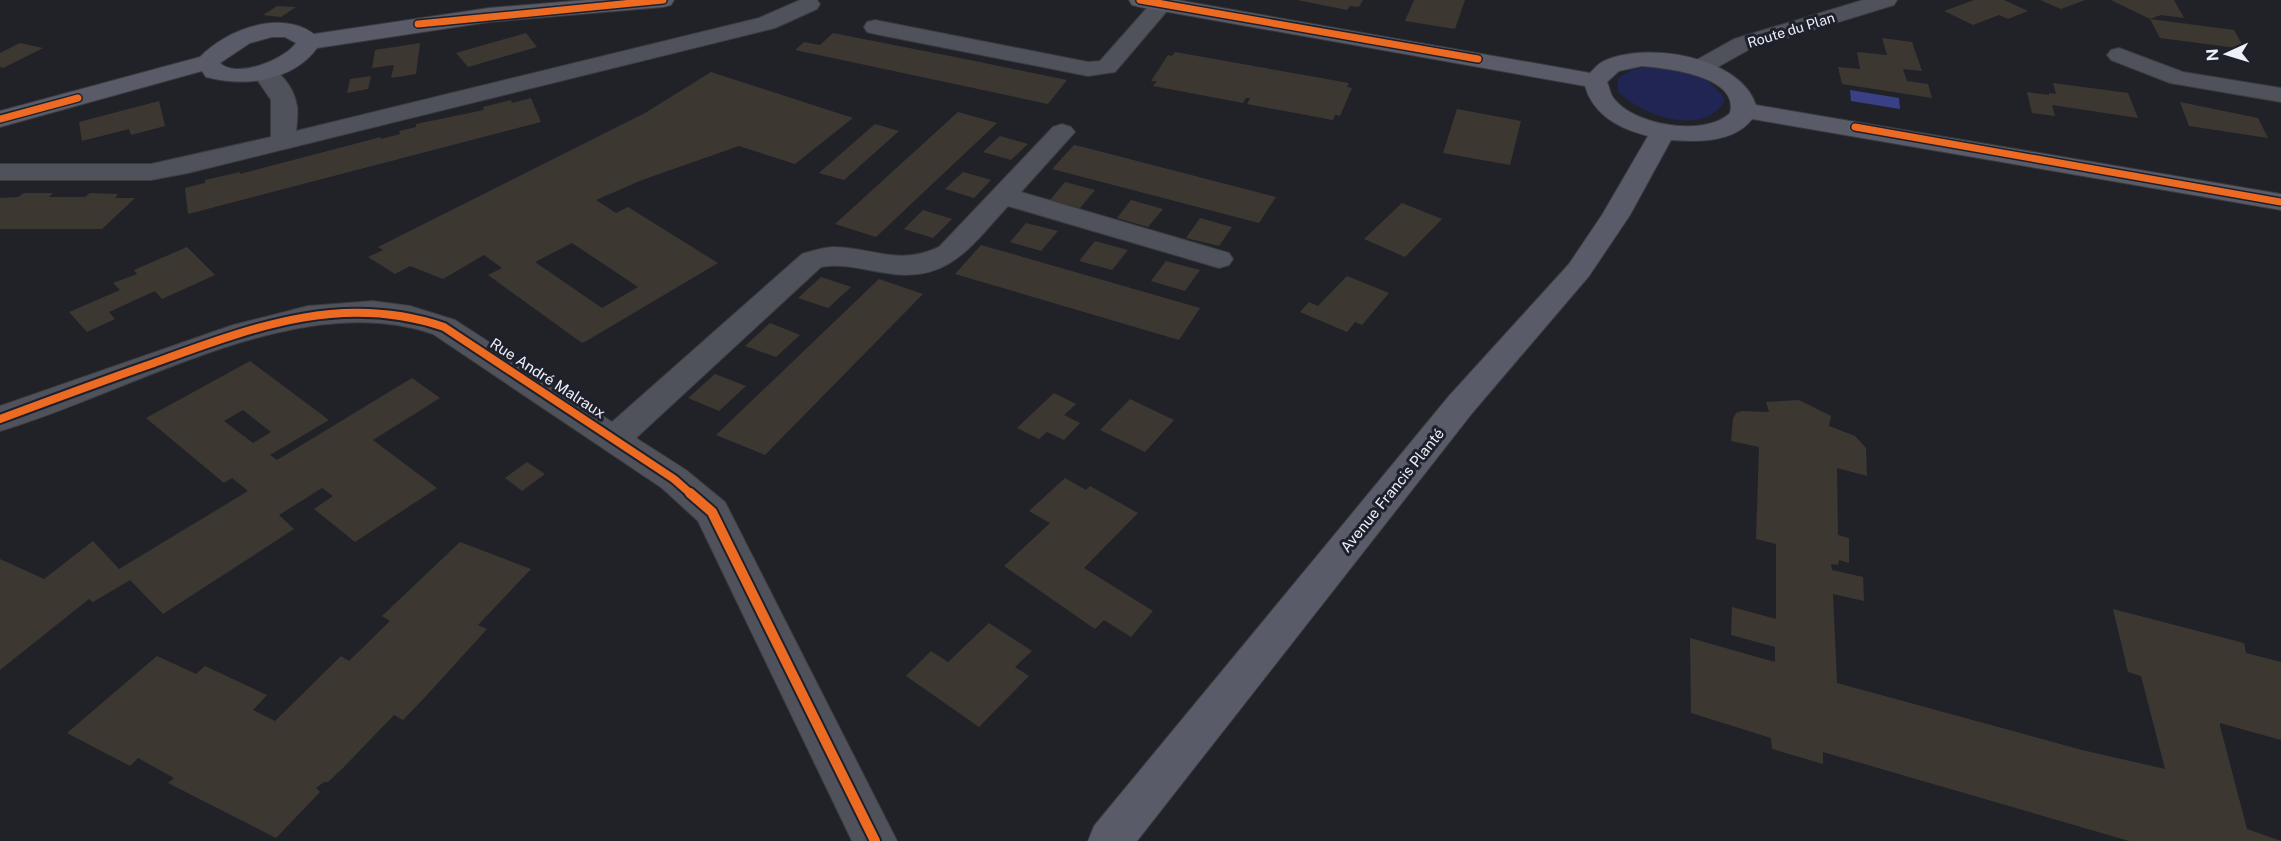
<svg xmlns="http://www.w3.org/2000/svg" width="2281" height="841" font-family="'Public Sans',sans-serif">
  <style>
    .green { fill: #212554 }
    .water { fill: #3a4085 }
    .building { fill: #3d3732; fill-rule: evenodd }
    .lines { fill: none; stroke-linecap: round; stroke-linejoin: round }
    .street-casing { stroke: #3a3c40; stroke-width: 2 }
    .secondary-casing { stroke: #3a3c40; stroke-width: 2 }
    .street { fill: #4f515b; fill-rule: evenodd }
    .secondary { fill: #595b68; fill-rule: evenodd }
    .cycleway-far2-casing { stroke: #1e202b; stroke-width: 10 }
    .cycleway-far1-casing { stroke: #1e202b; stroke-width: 12 }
    .cycleway-casing { stroke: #1e202b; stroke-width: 14 }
    .cycleway-far2 { stroke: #ed6a23; stroke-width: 7 }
    .cycleway-far1 { stroke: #ed6a23; stroke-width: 8 }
    .cycleway { stroke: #ed6a23; stroke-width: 10 }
    .labels { text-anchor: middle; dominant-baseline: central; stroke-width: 6; stroke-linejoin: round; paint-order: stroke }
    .far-street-label { font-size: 14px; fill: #eef0f8; stroke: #1e202b }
    .street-label { font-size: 15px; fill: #eef0f8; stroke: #1e202b }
  </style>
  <rect width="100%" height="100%" fill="#212228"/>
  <path class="green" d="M1651 66C1680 71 1709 72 1725 100 1705 138 1641 116 1618 91V78L1631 70Z"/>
  <polygon class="water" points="1850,90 1899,98 1900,109 1851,101"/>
  <g class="building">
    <polygon points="1297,0 1363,0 1359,7 1350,6 1347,10"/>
    <polygon points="1414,0 1465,0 1455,29 1405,21"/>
    <polygon points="1974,0 2004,0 2028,11 2008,19 1999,15 1973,25 1944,11"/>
    <polygon points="2040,0 2085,0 2061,9"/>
    <polygon points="2111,0 2174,0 2184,18 2161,15 2150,19 2234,30 2245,49 2160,38 2150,19"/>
    <polygon points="277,6 296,7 281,17 263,15"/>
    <polygon points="526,33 537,47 468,67 456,53"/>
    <polygon points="833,33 975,61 1067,80 1048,104 795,50 804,42 820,45"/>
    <polygon points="1882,38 1912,42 1922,71 1903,69 1907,81 1928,84 1932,98 1842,84 1838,67 1860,69 1857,52 1887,55"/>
    <polygon points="20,43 43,48 3,68 0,67 0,53"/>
    <polygon points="420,43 416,74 391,78 394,65 372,68 375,50"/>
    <polygon points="1175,52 1349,83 1347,87 1352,88 1340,116 1335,115 1333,120 1247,104 1250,98 1246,98 1243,103 1153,86 1157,81 1151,81 1168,55 1172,56"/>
    <path d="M711 72 853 118 795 164 739 146 642 180 596 200 616 213 628 207 718 263 588 340 582 343 488 275 502 268 484 255 443 279 410 266 395 274 368 257 383 250 378 247 645 113ZM572 243 638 287 602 308 535 262Z"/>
    <polygon points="371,76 368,89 347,93 350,79"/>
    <polygon points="2053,83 2128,93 2138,118 2052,105 2055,116 2032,113 2027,92 2049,95 2049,93 2056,94"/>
    <polygon points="531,98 541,122 188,214 185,188 205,183 205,180 240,172 240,174 381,137 381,139 400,134 399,131 416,127 416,124 484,110 483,107 511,100 512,103"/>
    <polygon points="159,101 165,126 131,135 129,129 82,141 79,122"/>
    <polygon points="2180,102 2258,118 2268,138 2189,126"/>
    <polygon points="1457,109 1521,121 1510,165 1443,153"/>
    <polygon points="958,112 997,123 876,237 835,224"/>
    <polygon points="875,124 899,131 844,180 819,173"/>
    <polygon points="1000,136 1028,144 1011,160 983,152"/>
    <polygon points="1074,145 1087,148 1276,197 1259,223 1052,169"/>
    <polygon points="963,172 991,180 974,198 945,189"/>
    <polygon points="1065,182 1095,190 1080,208 1050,200"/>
    <polygon points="24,193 53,193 49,197 85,197 90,193 118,194 115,198 135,198 102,229 0,229 0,198 18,197"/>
    <polygon points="1131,200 1163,209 1148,227 1117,218"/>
    <polygon points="1402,203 1442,219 1405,257 1364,239"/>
    <polygon points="923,210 952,219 933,238 904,229"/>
    <polygon points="1200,218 1232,227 1219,246 1186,238"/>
    <polygon points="1026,223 1058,231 1041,251 1010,242"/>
    <polygon points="1095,241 1128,250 1112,270 1079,261"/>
    <polygon points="981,245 995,249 1200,308 1179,340 955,274"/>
    <polygon points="187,247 215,275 162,299 155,291 109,312 115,319 87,332 69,312 120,290 113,283 137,274 134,270"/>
    <polygon points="1166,261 1200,270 1185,291 1151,281"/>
    <polygon points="1347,276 1389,293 1362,325 1355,322 1347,332 1300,312 1309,302 1318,306"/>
    <polygon points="821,277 851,287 828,308 798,298"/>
    <polygon points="879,279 923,294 765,455 716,435"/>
    <polygon points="770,323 800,335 776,357 745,346"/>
    <path d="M250 361 329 420 270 455 277 460 412 378 440 398 373 440 437 488 355 542 314 509 333 496 322 488 279 515 294 529 163 614 130 580 93 602 89 599 0 670V559L44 579 93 541 119 569 248 491 232 478 224 483 146 418ZM243 410 271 432 253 443 224 421Z"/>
    <polygon points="715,374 746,386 719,411 688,398"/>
    <polygon points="1054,393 1076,404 1064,415 1080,423 1064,440 1047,432 1039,439 1017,428"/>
    <polygon points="1130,399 1174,420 1145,452 1100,430"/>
    <polygon points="1799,400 1831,416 1829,426 1855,436 1866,448 1867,476 1837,468 1838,535 1849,538 1849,563 1839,560 1838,565 1831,564 1832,570 1863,577 1864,601 1833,594 1837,683 2082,750 2165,769 2141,676 2128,672 2113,609 2244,643 2246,653 2281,662 2281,740 2220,723 2220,726 2247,829 2281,841 2129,841 1823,752 1823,764 1772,749 1771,738 1691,713 1690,638 1775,662 1775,647 1731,635 1732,607 1776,619 1776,544 1756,539 1759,447 1731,441 1733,419 1736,413 1742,411 1769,412 1766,402"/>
    <polygon points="527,462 545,474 522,491 505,478"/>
    <polygon points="1065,478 1086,490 1090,486 1138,513 1084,568 1153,611 1131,637 1104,620 1095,629 1004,566 1050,523 1029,511"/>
    <polygon points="460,542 531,569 478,625 487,629 427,695 403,720 394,715 343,768 328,782 324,782 316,788 320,792 276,838 168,783 174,778 138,758 130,766 67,733 157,656 196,674 205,666 267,695 253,710 275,721 341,656 349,661 390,621 382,616"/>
    <polygon points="989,623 1032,651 1015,667 1029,676 979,727 906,676 931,651 948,662"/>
  </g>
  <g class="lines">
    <g class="street-casing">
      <g id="street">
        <path d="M800 0H817L820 4 817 9 775 28 188 173 151 180H0V164H151L271 137V100L252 72 256 67C276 62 294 87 297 106 298 114 297 123 296 131L759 18Z"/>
        <polygon points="1154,0 1170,0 1173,4 1115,72 1088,76 875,34 867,32 864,27 867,22 875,20 1088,62 1100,61"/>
        <polygon points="1863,0 1897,0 1894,5 1750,49 1707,73 1691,73 1687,68 1691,63 1734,39"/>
        <polygon points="2119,48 2183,72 2281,88 2281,102 2170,83 2111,60 2107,55 2111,50"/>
        <path d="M1062 124 1071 127 1075 132 1021 192 1229 253 1233 259 1229 265 1219 268 1209 265 1008 206C971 246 948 284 886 273 865 270 842 263 821 267L636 438 686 470 725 502 897 841H852L698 521 662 488 433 334C299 287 130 393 0 431V406L233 325 308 306 373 301 410 306 455 320 612 422 802 254C812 251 824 247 834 247 874 248 899 266 939 247L1053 127Z"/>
      </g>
    </g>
    <g class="secondary-casing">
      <g id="secondary">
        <path d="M586 0H674L671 5 663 7 489 22 317 48C292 82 244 87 206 77L202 71 0 127V111L200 57C226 30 280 9 314 34L489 8ZM272 37H285L296 43C284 60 236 79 220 63L250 43Z"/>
        <path d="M1129 0H1177L1590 73C1594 69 1599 63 1604 61 1646 41 1740 56 1756 105L2281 194V210L1752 119C1734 143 1697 142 1671 140L1630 215 1589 276 1473 412 1137 841H1088L1094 826 1449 396 1569 264 1602 215 1648 136C1620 129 1593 115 1585 86L1140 7 1132 5ZM1642 66C1666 68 1740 76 1730 113 1705 138 1630 125 1612 96 1610 92 1609 86 1607 82L1619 71Z"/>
      </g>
    </g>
    <use href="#street" class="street"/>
    <use href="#secondary" class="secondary"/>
    <g class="cycleway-far2-casing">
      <g id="cycleway-far2">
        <polyline points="1140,0 1478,59"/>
        <polyline points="418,24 663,0"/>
        <polyline points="0,119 78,98"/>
        <polyline points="1855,127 2281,202"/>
      </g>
    </g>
    <g class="cycleway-far1-casing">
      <path id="cycleway-far1" d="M0 419C51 400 102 381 154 363 251 328 341 292 444 327L674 479 691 494"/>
    </g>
    <g class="cycleway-casing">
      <polyline id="cycleway" points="690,493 712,512 875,841"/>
    </g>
    <use href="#cycleway-far2" class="cycleway-far2"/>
    <use href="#cycleway-far1" class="cycleway-far1"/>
    <use href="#cycleway" class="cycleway"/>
  </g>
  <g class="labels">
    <g class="far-street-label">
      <text transform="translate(1791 30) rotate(-17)">Route du Plan</text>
    </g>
    <g class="street-label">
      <text transform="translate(548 378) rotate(33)">Rue André Malraux</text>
      <text transform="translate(1392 490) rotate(-51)">Avenue Francis Planté</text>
    </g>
  </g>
  <g transform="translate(2227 54) rotate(266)" stroke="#1e202b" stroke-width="4.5" paint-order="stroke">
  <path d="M0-4.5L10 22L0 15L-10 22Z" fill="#eef0f8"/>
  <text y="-9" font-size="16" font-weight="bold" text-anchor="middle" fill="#eef0f8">N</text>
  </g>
</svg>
